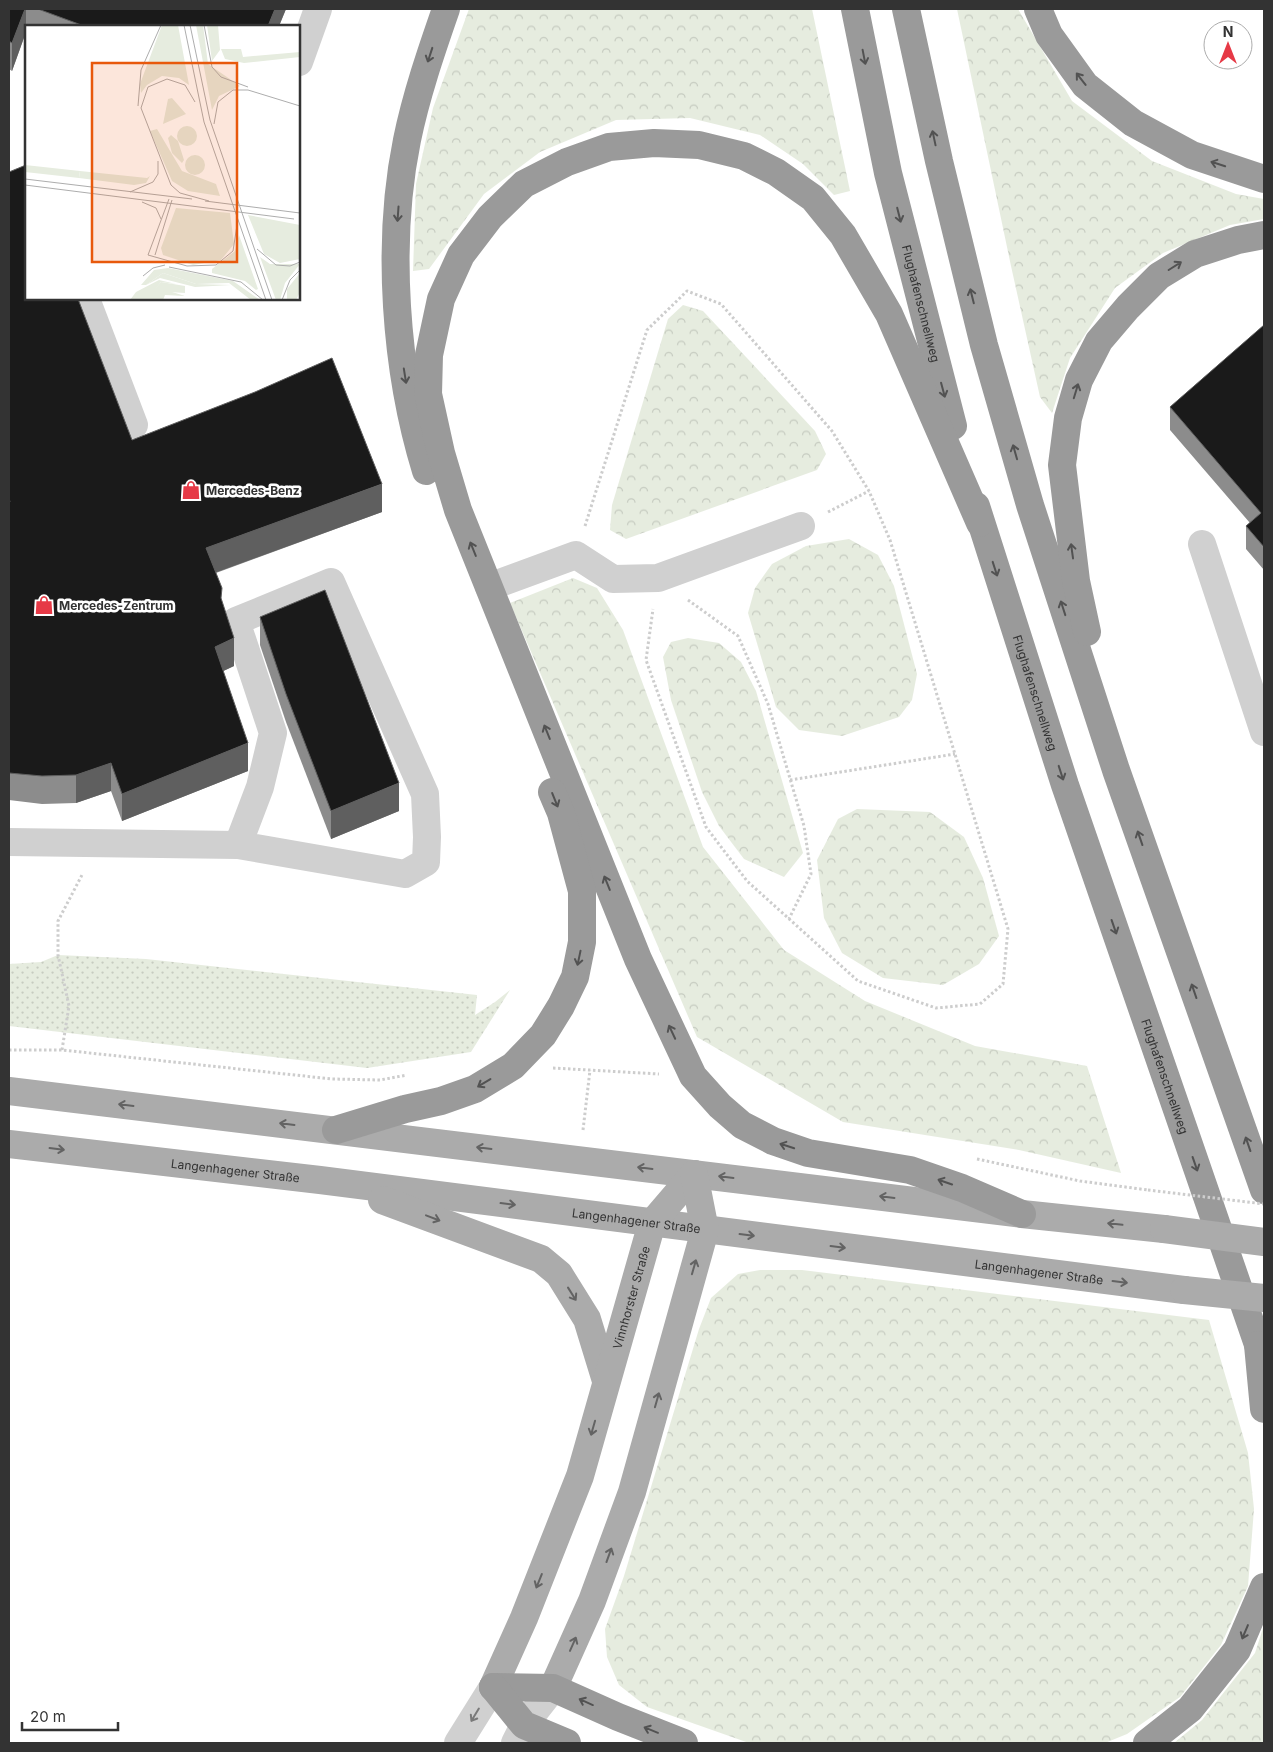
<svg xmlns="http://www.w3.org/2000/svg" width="1273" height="1752" font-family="Inter,sans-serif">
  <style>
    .grass { fill: url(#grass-dots) }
    .forest { fill: url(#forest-crowns) }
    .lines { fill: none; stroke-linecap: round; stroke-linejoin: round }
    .path { stroke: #cdcdcd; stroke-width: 3; stroke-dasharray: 2.5 2.5; stroke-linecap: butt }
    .minor { stroke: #d0d0d0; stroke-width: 28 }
    .major { stroke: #ababab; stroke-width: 28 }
    .highway { stroke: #9a9a9a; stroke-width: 28 }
    .path-bridge { stroke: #cdcdcd; stroke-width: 3; stroke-dasharray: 2.5 2.5; stroke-linecap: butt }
    .major-bridge { stroke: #ababab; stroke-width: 28 }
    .wall { fill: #8c8c8c }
    .shaded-wall { fill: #5f5f5f }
    .building { fill: #1a1a1a; stroke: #5f5f5f }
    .oneway { stroke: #525252 }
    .oneway2 { stroke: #636363 }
    .oneway3 { stroke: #7a7a7a }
    .labels { text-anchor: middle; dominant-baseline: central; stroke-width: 5; stroke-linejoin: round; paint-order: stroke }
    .street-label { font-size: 12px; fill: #333; stroke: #fff }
    .poi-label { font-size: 12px; font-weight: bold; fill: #333; stroke: #fff; text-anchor: start }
    .inset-road { fill: none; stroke: #adadad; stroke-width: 1 }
    .view { fill: #e8590c; fill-opacity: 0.15; stroke: #e8590c; stroke-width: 2.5 }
    .inset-edge { fill: none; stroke: #333; stroke-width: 2.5 }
  </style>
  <defs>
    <pattern id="grass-dots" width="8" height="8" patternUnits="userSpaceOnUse" patternTransform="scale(1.25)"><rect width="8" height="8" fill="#e6ecdf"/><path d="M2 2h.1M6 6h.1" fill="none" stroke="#c6cbc0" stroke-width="1.8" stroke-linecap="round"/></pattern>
    <pattern id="forest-crowns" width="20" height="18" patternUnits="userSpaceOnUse" patternTransform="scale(1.25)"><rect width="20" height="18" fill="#e6ecdf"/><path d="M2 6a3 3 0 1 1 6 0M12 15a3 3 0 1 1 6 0" fill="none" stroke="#c6cbc0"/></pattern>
  </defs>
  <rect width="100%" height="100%" fill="#fff"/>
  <polygon class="grass" points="58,955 146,959 477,995 475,1015 495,1002 510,990 471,1052 367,1068 9,1026 9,964 41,962"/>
  <g class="forest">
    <polygon points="469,9 812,9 850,191 834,195 803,164 760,135 690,118 616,120 540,152 484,194 429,269 413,271 416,184 433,108"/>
    <polygon points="957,9 1018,9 1072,101 1152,161 1236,194 1264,199 1264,219 1230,225 1163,253 1115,288 1070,358 1052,413 1040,397 1011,266"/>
    <polygon points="683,305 703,311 815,431 826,454 817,470 626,539 610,530 612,505 668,319"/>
    <polygon points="849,539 878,555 894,586 917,674 912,700 899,717 842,736 799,730 776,707 748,613 755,588 772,564 806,546"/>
    <polygon points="573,578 597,588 623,630 703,847 784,950 865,1001 975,1046 1087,1066 1121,1173 1019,1150 843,1122 697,1037 510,603"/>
    <polygon points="688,638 719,643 741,662 756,691 803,853 784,877 744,859 719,826 702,792 671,700 663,657 671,642"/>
    <polygon points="857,809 930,812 964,837 983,878 999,936 979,964 943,985 883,978 842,953 824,918 817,860 838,819"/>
    <polygon points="760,1270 802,1270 1209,1320 1248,1453 1254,1509 1248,1586 1221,1645 1180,1697 1127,1734 1105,1743 749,1743 647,1707 619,1685 607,1657 605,1629 624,1576 699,1329 711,1298 738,1274"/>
    <polygon points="1264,1625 1264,1743 1174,1743 1202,1720 1255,1653"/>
  </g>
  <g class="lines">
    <g class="path">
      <polyline points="828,512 869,491"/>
      <polyline points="585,526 647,330 687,291 721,304 832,431 869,491 890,540 1008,929 1003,984 980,1004 936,1008 858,981 747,881 706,827 646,660 653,609"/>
      <polyline points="688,600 738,636 768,704 804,826 811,874 789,919"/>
      <polyline points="790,780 955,754"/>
      <polyline points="9,1050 62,1050 332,1079 380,1080 407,1075"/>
      <polyline points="62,1050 69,1006 58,955 58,921 83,873"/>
      <polyline points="553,1068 659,1074"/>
      <polyline points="583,1130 590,1070"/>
      <polyline points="977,1159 1080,1181 1148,1190"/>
    </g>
    <g class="minor">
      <polyline points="299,62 318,9"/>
      <polyline points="86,299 134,425"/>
      <polyline points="1202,544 1264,732"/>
      <polyline points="489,587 576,555 613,579 658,578 801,526"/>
      <polyline points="9,842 238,845 405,874 426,862 427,837 425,794 331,582 236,621 273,733 260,787 238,845"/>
      <polyline points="458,1743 493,1687"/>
      <polyline points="515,1743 524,1725 553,1688"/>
    </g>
    <g class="major">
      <polyline points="9,1091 1022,1214 1164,1229"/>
      <path id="s1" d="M9 1144 320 1180 1184 1290"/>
      <polyline points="382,1200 541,1259 559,1274 587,1319 606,1381"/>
      <path id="s2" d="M493 1687 524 1618 580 1476 652 1223 694 1174"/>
      <polyline points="553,1688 592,1601 632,1492 705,1230 694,1174"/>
    </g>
    <g class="highway">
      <path id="s3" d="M855 9 888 173 953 426"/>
      <polyline points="906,9 939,161 984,345 1030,505 1116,770 1264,1190"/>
      <polyline points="1038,9 1049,35 1085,85 1133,123 1192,155 1264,179"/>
      <path d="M426 471C395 370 386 243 407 140 416 96 431 52 446 9"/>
      <path id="s4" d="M976 506 1065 785 1264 1362"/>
      <polyline points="980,523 889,314 843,235 813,198 776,172 744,156 699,145 654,143 609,147 567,162 524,184 490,217 461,255 441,299 429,355 428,394 441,453 458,510 638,959 693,1076 720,1106 742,1125 773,1141 808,1153 910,1170 962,1188 1022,1214"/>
      <polyline points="1087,632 1076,581 1062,465 1068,418 1079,380 1099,341 1128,307 1159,276 1195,254 1238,240 1264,235"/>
      <polyline points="336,1130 405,1109 441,1101 475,1089 513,1066 543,1035 561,1006 575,977 582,942 582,891 561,813 552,792"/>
      <polyline points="1258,1345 1264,1409"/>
      <polyline points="493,1687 553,1688 618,1717 684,1743"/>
      <polyline points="493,1687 524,1725 567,1743"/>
      <polyline points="1147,1743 1190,1709 1237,1650 1264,1587"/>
    </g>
    <polyline class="path-bridge" points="1148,1190 1264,1204"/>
    <g class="major-bridge">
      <polyline points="1164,1229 1264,1242"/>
      <polyline points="1184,1290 1264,1298"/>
    </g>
  </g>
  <g class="wall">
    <polygon points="9,9 286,9 279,26 26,26 26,32 12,71 9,69"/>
    <polygon points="9,172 132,440 382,512 216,573 234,666 223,671 248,771 122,821 111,791 76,803 42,804 9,800"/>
    <polygon points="1264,325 1264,570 1246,549 1246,526 1250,523 1170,430 1170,407"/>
    <polygon points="260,617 399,811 331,839 286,722 260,645"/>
  </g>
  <g class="shaded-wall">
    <polygon points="25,9 26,9 26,32 12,71 12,43"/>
    <polygon points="275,9 286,9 279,26 268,26"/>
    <polygon points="382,484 382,512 206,576 206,548"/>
    <polygon points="234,638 234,666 215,675 215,647"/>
    <polygon points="248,743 248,771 122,821 122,794"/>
    <polygon points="111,763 111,791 76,803 76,775"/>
    <polygon points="399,783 399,811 331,839 331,811"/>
  </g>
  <g class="building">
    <polygon points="9,9 25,9 12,43 9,41"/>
    <polygon points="38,9 275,9 268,26 84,26"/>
    <polygon points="26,165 26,299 78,299 132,440 255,392 332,358 382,484 206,548 222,588 221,598 234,638 215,647 248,743 122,794 111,763 76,775 42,776 9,773 9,503 10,502 9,498 9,172"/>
    <polygon points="1264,325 1264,547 1246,526 1261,513 1170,407"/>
    <polygon points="325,590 399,783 331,811 286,694 260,617"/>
  </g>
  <defs><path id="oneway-shaft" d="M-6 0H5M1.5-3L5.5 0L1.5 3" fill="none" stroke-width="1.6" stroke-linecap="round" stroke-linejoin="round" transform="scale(1.25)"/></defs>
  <g class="oneway">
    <use href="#oneway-shaft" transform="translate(430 55) rotate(108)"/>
    <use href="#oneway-shaft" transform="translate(864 57) rotate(79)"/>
    <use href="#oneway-shaft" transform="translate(1081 79) rotate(-128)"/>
    <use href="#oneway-shaft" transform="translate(934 138) rotate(-102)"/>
    <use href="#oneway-shaft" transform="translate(1218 164) rotate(-162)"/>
    <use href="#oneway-shaft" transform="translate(398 214) rotate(94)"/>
    <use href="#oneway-shaft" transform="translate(899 215) rotate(76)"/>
    <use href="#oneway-shaft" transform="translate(1175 266) rotate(-32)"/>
    <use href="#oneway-shaft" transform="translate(972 296) rotate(-104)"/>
    <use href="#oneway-shaft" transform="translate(405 376) rotate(81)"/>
    <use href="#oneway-shaft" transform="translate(943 390) rotate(75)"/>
    <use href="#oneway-shaft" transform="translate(1076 391) rotate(-73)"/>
    <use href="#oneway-shaft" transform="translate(1015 452) rotate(-106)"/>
    <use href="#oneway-shaft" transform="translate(473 549) rotate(-112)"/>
    <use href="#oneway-shaft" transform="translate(1072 551) rotate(-98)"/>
    <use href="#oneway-shaft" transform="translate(995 569) rotate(72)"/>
    <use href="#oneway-shaft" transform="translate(1063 608) rotate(-108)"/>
    <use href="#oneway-shaft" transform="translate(547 732) rotate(-112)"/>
    <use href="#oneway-shaft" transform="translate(1061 773) rotate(72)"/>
    <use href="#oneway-shaft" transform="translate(555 800) rotate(68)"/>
    <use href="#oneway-shaft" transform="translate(1140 838) rotate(-109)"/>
    <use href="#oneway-shaft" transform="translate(607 883) rotate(-112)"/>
    <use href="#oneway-shaft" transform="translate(1114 927) rotate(71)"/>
    <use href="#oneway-shaft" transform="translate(579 958) rotate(102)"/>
    <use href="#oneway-shaft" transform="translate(1194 991) rotate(-109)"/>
    <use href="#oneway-shaft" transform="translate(672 1032) rotate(-115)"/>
    <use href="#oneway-shaft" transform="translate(484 1083) rotate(149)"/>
    <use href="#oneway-shaft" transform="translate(1248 1144) rotate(-109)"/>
    <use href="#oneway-shaft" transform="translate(787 1146) rotate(-162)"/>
    <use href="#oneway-shaft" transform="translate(1195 1164) rotate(71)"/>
    <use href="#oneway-shaft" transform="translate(945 1182) rotate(-161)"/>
    <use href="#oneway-shaft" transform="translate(1245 1632) rotate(113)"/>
    <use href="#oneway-shaft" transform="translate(586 1702) rotate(-156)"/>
    <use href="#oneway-shaft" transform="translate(651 1730) rotate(-158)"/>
  </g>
  <g class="oneway2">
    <use href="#oneway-shaft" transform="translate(126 1105) rotate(-173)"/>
    <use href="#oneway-shaft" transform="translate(287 1124) rotate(-173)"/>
    <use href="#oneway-shaft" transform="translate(484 1148) rotate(-173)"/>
    <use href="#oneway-shaft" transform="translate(57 1149) rotate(7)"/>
    <use href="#oneway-shaft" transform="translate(645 1168) rotate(-173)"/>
    <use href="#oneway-shaft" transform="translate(726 1177) rotate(-173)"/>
    <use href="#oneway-shaft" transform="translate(887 1197) rotate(-173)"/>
    <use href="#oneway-shaft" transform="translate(508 1204) rotate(7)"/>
    <use href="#oneway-shaft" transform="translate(433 1218) rotate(21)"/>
    <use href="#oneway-shaft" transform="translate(1115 1224) rotate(-174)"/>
    <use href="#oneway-shaft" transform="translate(747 1235) rotate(7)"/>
    <use href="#oneway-shaft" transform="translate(838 1247) rotate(7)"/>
    <use href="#oneway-shaft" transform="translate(694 1267) rotate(-74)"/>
    <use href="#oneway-shaft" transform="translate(1120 1282) rotate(7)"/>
    <use href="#oneway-shaft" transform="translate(572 1294) rotate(58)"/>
    <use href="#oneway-shaft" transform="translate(657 1400) rotate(-74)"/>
    <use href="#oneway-shaft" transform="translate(593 1428) rotate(106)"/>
    <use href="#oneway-shaft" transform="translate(609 1555) rotate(-70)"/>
    <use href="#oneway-shaft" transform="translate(539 1581) rotate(112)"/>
    <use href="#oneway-shaft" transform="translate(573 1644) rotate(-66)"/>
  </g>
  <use class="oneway3" href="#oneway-shaft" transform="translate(475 1715) rotate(121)"/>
  <defs>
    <g id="shop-bare" transform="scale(1.5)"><path d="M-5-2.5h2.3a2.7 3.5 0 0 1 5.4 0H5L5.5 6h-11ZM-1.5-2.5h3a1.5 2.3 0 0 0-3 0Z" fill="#e63946" stroke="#fff" stroke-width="2.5" paint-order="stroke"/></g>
  </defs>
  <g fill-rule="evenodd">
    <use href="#shop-bare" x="191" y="490"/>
    <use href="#shop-bare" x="44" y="605"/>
  </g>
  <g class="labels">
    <g class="street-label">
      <text stroke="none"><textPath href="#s3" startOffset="302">Flughafenschnellweg</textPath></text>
      <text stroke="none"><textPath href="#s4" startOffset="196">Flughafenschnellweg</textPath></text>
      <text stroke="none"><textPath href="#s4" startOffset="601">Flughafenschnellweg</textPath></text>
      <text stroke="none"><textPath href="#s1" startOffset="228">Langenhagener Straße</textPath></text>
      <text stroke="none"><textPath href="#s1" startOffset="632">Langenhagener Straße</textPath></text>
      <text stroke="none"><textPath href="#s1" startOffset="1038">Langenhagener Straße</textPath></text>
      <text stroke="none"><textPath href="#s2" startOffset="414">Vinnhorster Straße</textPath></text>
    </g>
    <g class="poi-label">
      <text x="206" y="490">Mercedes-Benz</text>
      <text x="59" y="605">Mercedes-Zentrum</text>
    </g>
  </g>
  <g transform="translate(25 25)">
    <rect width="275" height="275" fill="#fff"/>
    <path d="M182 0H193L195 25 187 36ZM196 24H216L218 32 275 27V32L219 38 200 34ZM55 146 122 153 125 151 121 158 109 160 54 153ZM235 232 245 239H275L260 258 255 275H251ZM138 248 171 259 206 260 170 262 135 253 121 260Z" fill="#e6ecdf"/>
    <path d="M137 0H153L164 60 154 53 137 51 122 60 116 68 115 59ZM171 0H178L183 39 215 61 194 71 187 85ZM147 73 161 89 138 99 143 74ZM152 111a10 10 0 1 1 20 0a10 10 0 1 1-20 0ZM132 104 157 146 191 159 195 171 163 166 147 156 125 106ZM146 110 153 116 159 135 157 138 147 128 143 113ZM160 140a10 10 0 1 1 20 0a10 10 0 1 1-20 0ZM0 140 55 146 54 153 0 147ZM151 183 205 188 209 219 196 235 168 240 138 230 136 223ZM223 190 275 200V234L255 238 239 229ZM214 210 233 264 231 265 220 256 187 248V244L210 226ZM143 243 208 256 235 275H226L204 258 171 259 138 248 121 260H116L129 245ZM275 248V267L271 275H262V264ZM134 255 151 259 136 257 129 266H144L160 271 140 270 138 275H105L111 267Z" fill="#e6ecdf"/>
    <path d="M136 257 160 261V268L128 266Z" fill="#e6ecdf"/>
    <path class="inset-road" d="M159 0 179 97 241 275M165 0 185 95 247 275M179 0 187 42 196 52 223 62M170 77 160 60 142 54 123 62 116 83 146 160 155 168 184 176M113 81 116 45 136 0M189 99 193 77 208 65H223L275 81M0 154 167 174M0 160 269 194M105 167 128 157 133 149V136M180 176 275 188M117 177 131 183 136 194M232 224 251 240 265 241 275 237M123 230 144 174M123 230 162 241 191 240 208 226 212 200M130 230 147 175M144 242 216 257 238 275M118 251 128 243 140 240M257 275 265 255 275 245"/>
    <path class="view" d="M67 38H212V237H67Z"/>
    <rect width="275" height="275" class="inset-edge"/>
  </g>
  <rect width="1273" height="1752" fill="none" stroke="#333333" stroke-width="20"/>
  <g transform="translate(1228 45)"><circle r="24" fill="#ffffff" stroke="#adadad"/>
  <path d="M0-4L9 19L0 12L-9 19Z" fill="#e63946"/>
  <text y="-8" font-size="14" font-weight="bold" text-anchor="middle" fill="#333333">N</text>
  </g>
  <path d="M22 1722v8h96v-8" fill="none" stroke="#333333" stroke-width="2.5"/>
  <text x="30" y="1722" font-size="15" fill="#333333" stroke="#ffffff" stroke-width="4" paint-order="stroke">20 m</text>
</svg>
